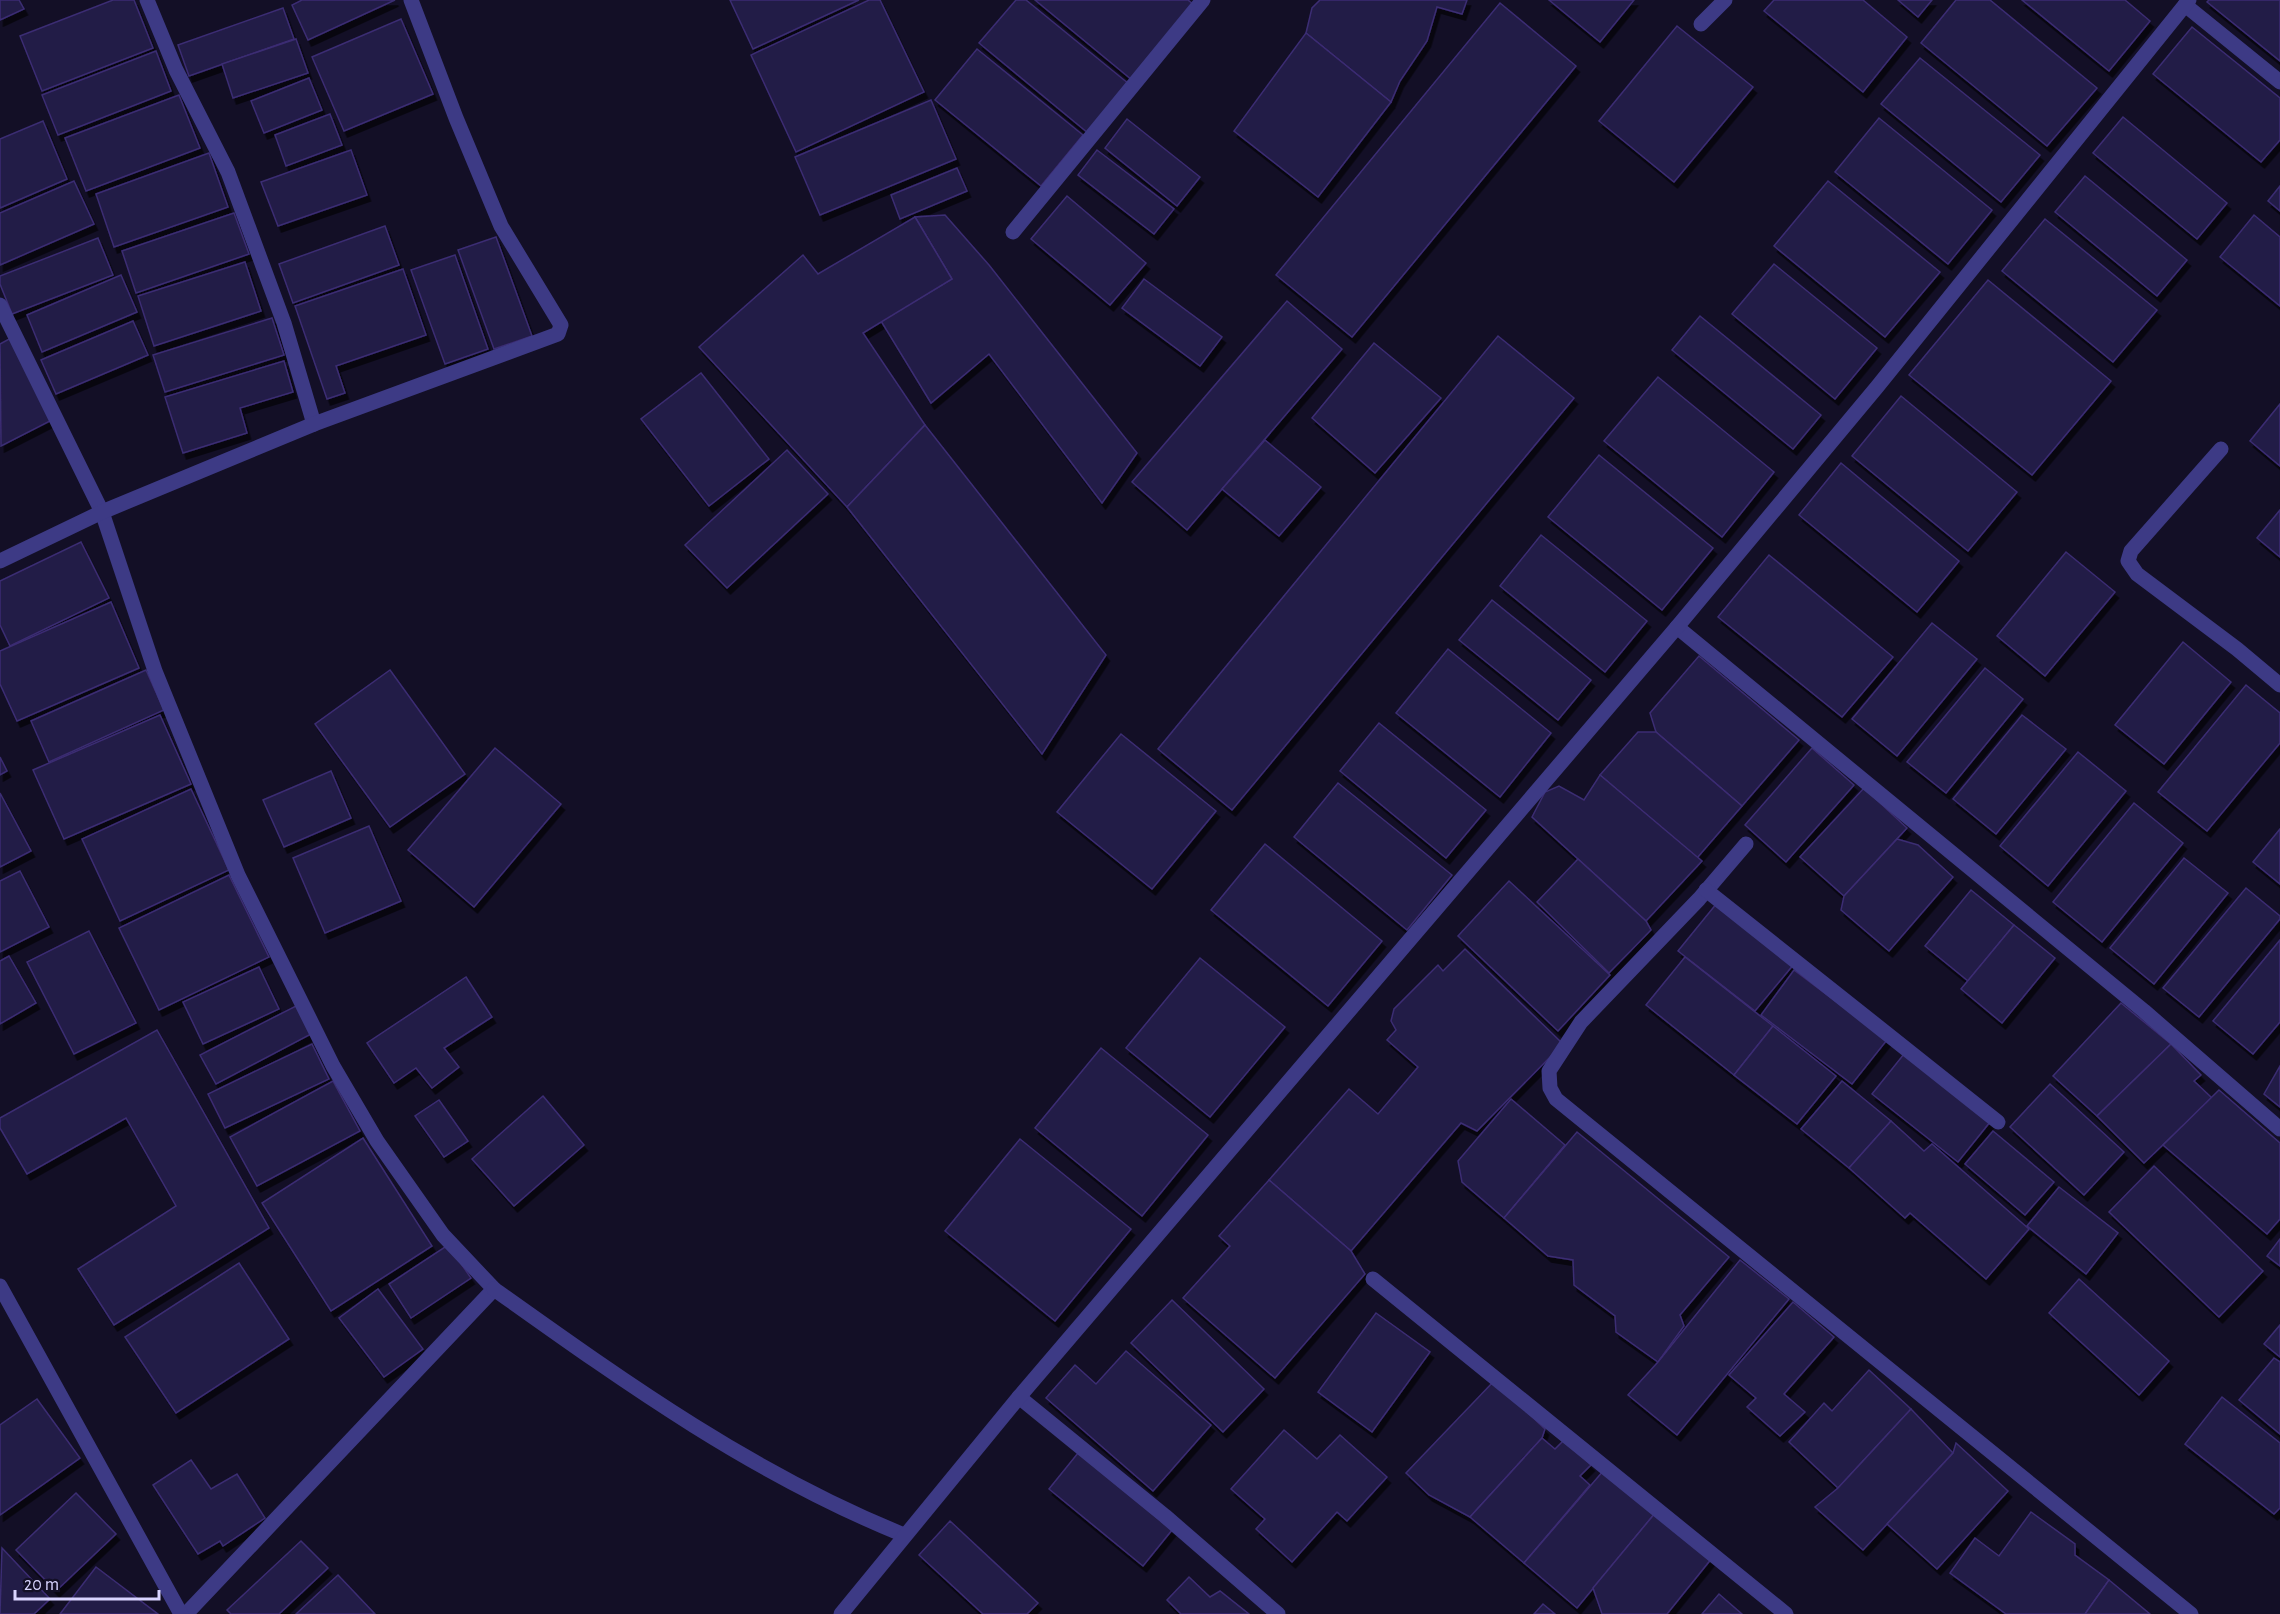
<svg xmlns="http://www.w3.org/2000/svg" width="2280" height="1614" font-family="'Alegreya Sans',sans-serif">
  <style>
    .building { fill: #241b47; stroke: #3b2d73; stroke-width: 1.5; filter: url(#shadow) }
    .lines { fill: none; stroke-linecap: round; stroke-linejoin: round }
    .street { stroke: #3d3a85; stroke-width: 15 }
  </style>
  <defs>
    <filter id="shadow"><feDropShadow dx="3.5" dy="6" stdDeviation="0" flood-color="#0009"/></filter>
  </defs>
  <rect width="100%" height="100%" fill="#130f26"/>
  <g class="building">
    <polygon points="0,0 19,0 24,9 0,20"/>
    <polygon points="113,0 134,0 153,48 42,91 20,36"/>
    <polygon points="302,0 395,0 308,40 292,5"/>
    <polygon points="730,0 859,0 753,49"/>
    <polygon points="869,0 880,0 924,92 796,152 751,55"/>
    <polygon points="1016,0 1026,0 1129,84 1088,133 979,43"/>
    <polygon points="1035,0 1188,0 1194,5 1132,80"/>
    <polygon points="1320,0 1467,0 1462,14 1437,7 1427,41 1400,81 1391,102 1306,33 1312,8"/>
    <polygon points="1549,0 1634,0 1600,42"/>
    <polygon points="1774,0 1863,0 1907,37 1863,92 1764,11"/>
    <polygon points="1898,0 1932,0 1918,17"/>
    <polygon points="1956,0 1990,0 2097,88 2047,146 1921,43"/>
    <polygon points="2022,0 2125,0 2150,21 2109,71"/>
    <polygon points="2209,0 2280,0 2280,61 2207,2"/>
    <polygon points="1500,3 1576,66 1352,337 1276,275"/>
    <polygon points="283,8 294,39 189,76 178,45"/>
    <polygon points="401,19 433,94 344,131 312,57"/>
    <polygon points="1677,26 1753,87 1674,182 1599,121"/>
    <polygon points="2192,27 2280,98 2280,140 2261,162 2153,74"/>
    <polygon points="1306,33 1391,102 1318,197 1234,131"/>
    <polygon points="296,39 308,73 233,98 222,64"/>
    <polygon points="977,49 1083,135 1041,186 935,100"/>
    <polygon points="156,51 171,91 58,135 42,95"/>
    <polygon points="1920,58 2040,155 2001,202 1881,104"/>
    <polygon points="309,78 322,110 264,133 251,101"/>
    <polygon points="179,95 200,148 86,191 65,138"/>
    <polygon points="931,100 956,159 820,215 795,157"/>
    <polygon points="330,114 342,145 286,166 275,135"/>
    <polygon points="2123,117 2227,203 2197,239 2093,153"/>
    <polygon points="1879,118 1992,210 1948,264 1835,172"/>
    <polygon points="1127,119 1200,177 1177,206 1105,148"/>
    <polygon points="43,121 67,179 0,208 0,139"/>
    <polygon points="351,150 367,195 278,226 261,182"/>
    <polygon points="1097,150 1174,209 1154,234 1078,175"/>
    <polygon points="209,153 228,207 114,247 96,194"/>
    <polygon points="957,168 967,191 900,219 891,195"/>
    <polygon points="2085,176 2187,260 2157,296 2055,212"/>
    <polygon points="74,181 94,224 0,265 0,213"/>
    <polygon points="1828,181 1940,272 1885,337 1774,246"/>
    <polygon points="2280,186 2280,211 2268,201"/>
    <polygon points="1067,196 1146,263 1110,305 1031,239"/>
    <polygon points="234,213 249,254 136,293 122,251"/>
    <polygon points="945,215 989,265 1137,453 1102,503 989,354 931,403 881,321 952,279 915,217"/>
    <polygon points="2254,215 2280,237 2280,306 2220,257"/>
    <polygon points="915,217 952,279 863,333 925,425 847,507 699,347 803,255 818,274"/>
    <polygon points="2045,219 2157,310 2113,362 2002,271"/>
    <polygon points="385,226 399,265 293,303 279,264"/>
    <polygon points="496,237 532,336 494,349 458,250"/>
    <polygon points="98,238 113,275 12,314 0,284 0,276"/>
    <polygon points="455,255 488,349 445,364 411,270"/>
    <polygon points="245,262 261,311 154,346 138,296"/>
    <polygon points="1774,264 1877,348 1835,399 1732,314"/>
    <polygon points="403,269 426,335 336,366 345,393 327,399 295,306"/>
    <polygon points="121,275 137,312 42,352 27,315"/>
    <polygon points="1144,279 1222,337 1200,366 1122,308"/>
    <polygon points="1988,280 2111,381 2032,475 1909,375"/>
    <polygon points="1287,301 1342,349 1187,530 1132,482"/>
    <polygon points="1700,316 1821,415 1793,449 1672,350"/>
    <polygon points="272,318 284,355 165,392 153,355"/>
    <polygon points="133,321 148,355 56,394 41,360"/>
    <polygon points="1498,336 1574,398 1232,810 1158,749"/>
    <polygon points="11,338 52,420 1,446 0,344"/>
    <polygon points="1374,343 1441,398 1375,473 1312,418"/>
    <polygon points="284,361 293,392 240,408 247,433 183,453 165,397"/>
    <polygon points="701,373 769,459 709,506 641,419"/>
    <polygon points="1658,377 1774,472 1722,537 1604,441"/>
    <polygon points="1901,396 2017,492 1968,551 1852,456"/>
    <polygon points="2280,404 2280,466 2250,441"/>
    <polygon points="925,425 1106,655 1042,754 847,507"/>
    <polygon points="1265,440 1321,487 1279,536 1222,489"/>
    <polygon points="787,450 828,494 727,588 685,545"/>
    <polygon points="1599,455 1713,548 1662,610 1548,517"/>
    <polygon points="1841,463 1959,561 1917,612 1799,515"/>
    <polygon points="2280,510 2280,557 2257,538"/>
    <polygon points="1541,535 1647,621 1605,672 1500,586"/>
    <polygon points="81,542 109,598 10,646 0,625 0,581"/>
    <polygon points="2066,552 2115,592 2045,676 1997,636"/>
    <polygon points="1769,555 1893,657 1842,717 1718,617"/>
    <polygon points="1492,600 1591,680 1558,720 1459,640"/>
    <polygon points="111,602 139,668 17,721 0,684 0,651"/>
    <polygon points="1932,623 1977,659 1897,756 1852,719"/>
    <polygon points="2183,642 2231,682 2164,764 2115,725"/>
    <polygon points="1448,649 1551,733 1500,797 1396,713"/>
    <polygon points="1699,656 1799,740 1742,806 1656,732 1650,713"/>
    <polygon points="1985,668 2023,699 1946,793 1907,762"/>
    <polygon points="146,670 164,710 49,762 31,721"/>
    <polygon points="390,670 465,774 390,827 315,724"/>
    <polygon points="2246,685 2280,713 2280,743 2207,831 2158,792"/>
    <polygon points="160,715 191,784 64,839 33,770"/>
    <polygon points="2022,715 2066,749 1996,834 1953,799"/>
    <polygon points="1379,723 1486,810 1446,858 1340,771"/>
    <polygon points="1638,732 1656,732 1742,806 1697,858 1600,775"/>
    <polygon points="1121,734 1216,811 1152,889 1057,812"/>
    <polygon points="495,748 561,804 474,907 408,850"/>
    <polygon points="1812,748 1854,785 1786,862 1745,825"/>
    <polygon points="2078,752 2126,791 2048,886 2000,846"/>
    <polygon points="0,757 7,771 0,775"/>
    <polygon points="331,771 351,818 284,847 263,800"/>
    <polygon points="1600,775 1702,861 1646,921 1532,817 1545,792 1559,786 1584,800"/>
    <polygon points="1338,783 1452,875 1407,930 1294,837"/>
    <polygon points="1864,788 1907,828 1844,896 1800,857"/>
    <polygon points="191,789 229,870 120,921 82,839"/>
    <polygon points="0,793 31,851 0,867"/>
    <polygon points="2134,803 2183,843 2102,942 2053,902"/>
    <polygon points="369,826 401,901 325,933 293,858"/>
    <polygon points="2280,829 2280,884 2253,862"/>
    <polygon points="1897,839 1918,845 1953,877 1889,951 1841,910 1844,896"/>
    <polygon points="1265,844 1382,941 1328,1006 1211,910"/>
    <polygon points="2184,858 2228,893 2154,984 2110,948"/>
    <polygon points="1578,859 1646,921 1651,930 1609,973 1537,902"/>
    <polygon points="20,871 49,927 0,952 0,881"/>
    <polygon points="229,875 269,957 159,1010 119,928"/>
    <polygon points="1509,881 1610,975 1558,1031 1458,936"/>
    <polygon points="2246,888 2280,916 2280,919 2199,1017 2163,988"/>
    <polygon points="1971,890 2014,925 1968,981 1925,946"/>
    <polygon points="1717,903 1794,964 1755,1011 1678,951"/>
    <polygon points="2014,925 2055,958 2002,1023 1961,989"/>
    <polygon points="89,931 136,1023 74,1054 27,962"/>
    <polygon points="2280,940 2280,1022 2253,1054 2213,1021"/>
    <polygon points="1465,949 1563,1044 1477,1131 1461,1123 1351,1251 1269,1180 1349,1089 1378,1114 1418,1067 1387,1040 1396,1030 1391,1021 1394,1009 1438,965 1443,971"/>
    <polygon points="9,956 36,1003 0,1024 0,961"/>
    <polygon points="1685,957 1773,1026 1734,1075 1646,1005"/>
    <polygon points="1200,958 1285,1027 1210,1117 1126,1048"/>
    <polygon points="259,967 279,1009 203,1044 183,1002"/>
    <polygon points="1794,970 1887,1040 1852,1084 1761,1015"/>
    <polygon points="466,977 492,1017 444,1048 459,1067 432,1088 416,1068 394,1083 367,1043"/>
    <polygon points="2121,1003 2171,1044 2097,1116 2053,1076"/>
    <polygon points="298,1005 313,1033 216,1084 200,1055"/>
    <polygon points="1773,1026 1836,1076 1797,1124 1734,1075"/>
    <polygon points="157,1030 269,1228 114,1325 78,1269 176,1206 126,1118 27,1174 0,1128 0,1118"/>
    <polygon points="312,1044 329,1079 225,1128 208,1094"/>
    <polygon points="2171,1044 2201,1075 2194,1081 2212,1098 2144,1163 2097,1116"/>
    <polygon points="1101,1048 1208,1135 1142,1216 1035,1128"/>
    <polygon points="1904,1054 1990,1122 1958,1162 1872,1094"/>
    <polygon points="2280,1066 2280,1107 2264,1094"/>
    <polygon points="333,1081 360,1131 257,1186 230,1137"/>
    <polygon points="1842,1081 1891,1121 1849,1168 1801,1129"/>
    <polygon points="2050,1084 2124,1152 2084,1195 2010,1127"/>
    <polygon points="2219,1090 2280,1143 2280,1219 2267,1234 2163,1145"/>
    <polygon points="543,1096 584,1145 514,1206 472,1159"/>
    <polygon points="1511,1099 1565,1145 1504,1218 1462,1182 1458,1161"/>
    <polygon points="439,1100 468,1141 444,1157 415,1116"/>
    <polygon points="1891,1121 1924,1151 1932,1144 2029,1229 1986,1279 1910,1213 1905,1218 1849,1168"/>
    <polygon points="1993,1131 2054,1182 2025,1215 1965,1164"/>
    <polygon points="1577,1132 1729,1257 1680,1315 1684,1326 1658,1362 1616,1332 1615,1316 1574,1285 1573,1260 1548,1256 1504,1218"/>
    <polygon points="363,1138 432,1246 331,1311 262,1203"/>
    <polygon points="1020,1139 1131,1229 1055,1321 945,1231"/>
    <polygon points="2154,1166 2263,1271 2219,1317 2109,1212"/>
    <polygon points="1269,1180 1351,1251 1365,1274 1275,1378 1183,1298 1230,1246 1219,1236"/>
    <polygon points="2059,1187 2118,1233 2086,1274 2027,1226"/>
    <polygon points="2280,1239 2280,1266 2267,1256"/>
    <polygon points="448,1245 471,1278 411,1318 389,1284"/>
    <polygon points="1740,1260 1789,1299 1677,1435 1628,1395 1658,1362"/>
    <polygon points="239,1263 289,1339 176,1413 125,1337"/>
    <polygon points="2079,1279 2169,1361 2139,1395 2049,1313"/>
    <polygon points="378,1289 423,1349 384,1377 339,1318"/>
    <polygon points="1172,1300 1264,1389 1223,1432 1131,1343"/>
    <polygon points="1793,1302 1834,1337 1784,1394 1805,1412 1780,1436 1747,1407 1756,1398 1729,1375"/>
    <polygon points="1376,1313 1430,1352 1372,1432 1318,1392"/>
    <polygon points="2280,1325 2280,1357 2264,1344"/>
    <polygon points="1126,1351 1211,1425 1153,1491 1046,1398 1075,1365 1096,1384"/>
    <polygon points="2274,1358 2280,1362 2280,1434 2239,1400"/>
    <polygon points="1869,1370 1911,1409 1838,1488 1789,1442 1824,1403 1832,1411"/>
    <polygon points="1494,1381 1545,1429 1542,1438 1470,1517 1429,1495 1406,1473"/>
    <polygon points="2222,1397 2280,1443 2280,1508 2274,1514 2185,1444"/>
    <polygon points="37,1399 80,1458 0,1515 0,1425"/>
    <polygon points="1911,1409 1953,1453 1863,1550 1815,1507 1838,1488"/>
    <polygon points="1284,1430 1317,1459 1340,1435 1387,1477 1347,1521 1337,1512 1292,1562 1256,1529 1265,1519 1231,1489"/>
    <polygon points="1542,1438 1555,1449 1564,1440 1591,1465 1580,1476 1590,1485 1524,1563 1470,1517"/>
    <polygon points="1956,1443 2008,1491 1937,1569 1887,1524 1953,1453"/>
    <polygon points="1078,1453 1172,1530 1143,1566 1049,1489"/>
    <polygon points="191,1460 211,1489 237,1474 265,1518 223,1546 220,1541 198,1554 153,1485"/>
    <polygon points="1604,1470 1656,1512 1577,1608 1524,1563"/>
    <polygon points="76,1493 116,1534 56,1591 16,1550"/>
    <polygon points="1656,1512 1712,1558 1667,1614 1602,1614 1593,1588"/>
    <polygon points="2031,1512 2075,1544 2075,1555 2109,1580 2085,1614 2006,1614 1950,1573 1975,1538 1999,1556"/>
    <polygon points="950,1521 1038,1603 1027,1614 983,1614 919,1555"/>
    <polygon points="301,1541 328,1568 279,1614 231,1614 227,1610"/>
    <polygon points="2,1548 50,1599 34,1614 0,1614"/>
    <polygon points="96,1567 158,1614 60,1614"/>
    <polygon points="338,1575 375,1614 296,1614"/>
    <polygon points="1189,1577 1210,1597 1220,1591 1249,1614 1181,1614 1167,1600"/>
    <polygon points="2109,1580 2150,1614 2085,1614"/>
    <polygon points="1719,1594 1742,1614 1702,1614"/>
    <polygon points="1543,1604 1555,1614 1534,1614"/>
  </g>
  <g class="lines">
    <g class="street">
      <polyline points="147,0 176,70 228,172 284,323 314,424"/>
      <polyline points="2185,5 2280,82"/>
      <polyline points="1701,24 1725,0"/>
      <polyline points="1013,232 1203,0"/>
      <polyline points="0,305 102,512 155,671 238,875 333,1066 377,1141 443,1235 494,1289 186,1614"/>
      <polyline points="2221,449 2131,551 2128,561 2137,574 2237,649 2280,685"/>
      <polyline points="0,561 102,512 314,424 558,334 561,325 501,226 456,118 411,0"/>
      <polyline points="1677,627 2144,1011 2280,1129"/>
      <polyline points="1746,844 1699,899 1581,1022 1549,1071 1550,1088 1556,1099 2191,1614"/>
      <polyline points="1706,890 1998,1122"/>
      <polyline points="1373,1279 1786,1614"/>
      <polyline points="0,1286 181,1614"/>
      <path d="M494 1289C626 1383 753 1474 904 1535"/>
      <polyline points="1019,1397 1165,1516 1278,1614"/>
      <polyline points="841,1614 1019,1397 1677,627 1877,387 2189,0"/>
    </g>
  </g>
  <path d="M15 1590v9h144v-9" fill="none" stroke="#d9d4ff" stroke-width="3"/>
  <text x="24" y="1590" font-size="18" fill="#d9d4ff" stroke="#130f26" stroke-width="4.5" paint-order="stroke">20 m</text>
</svg>
